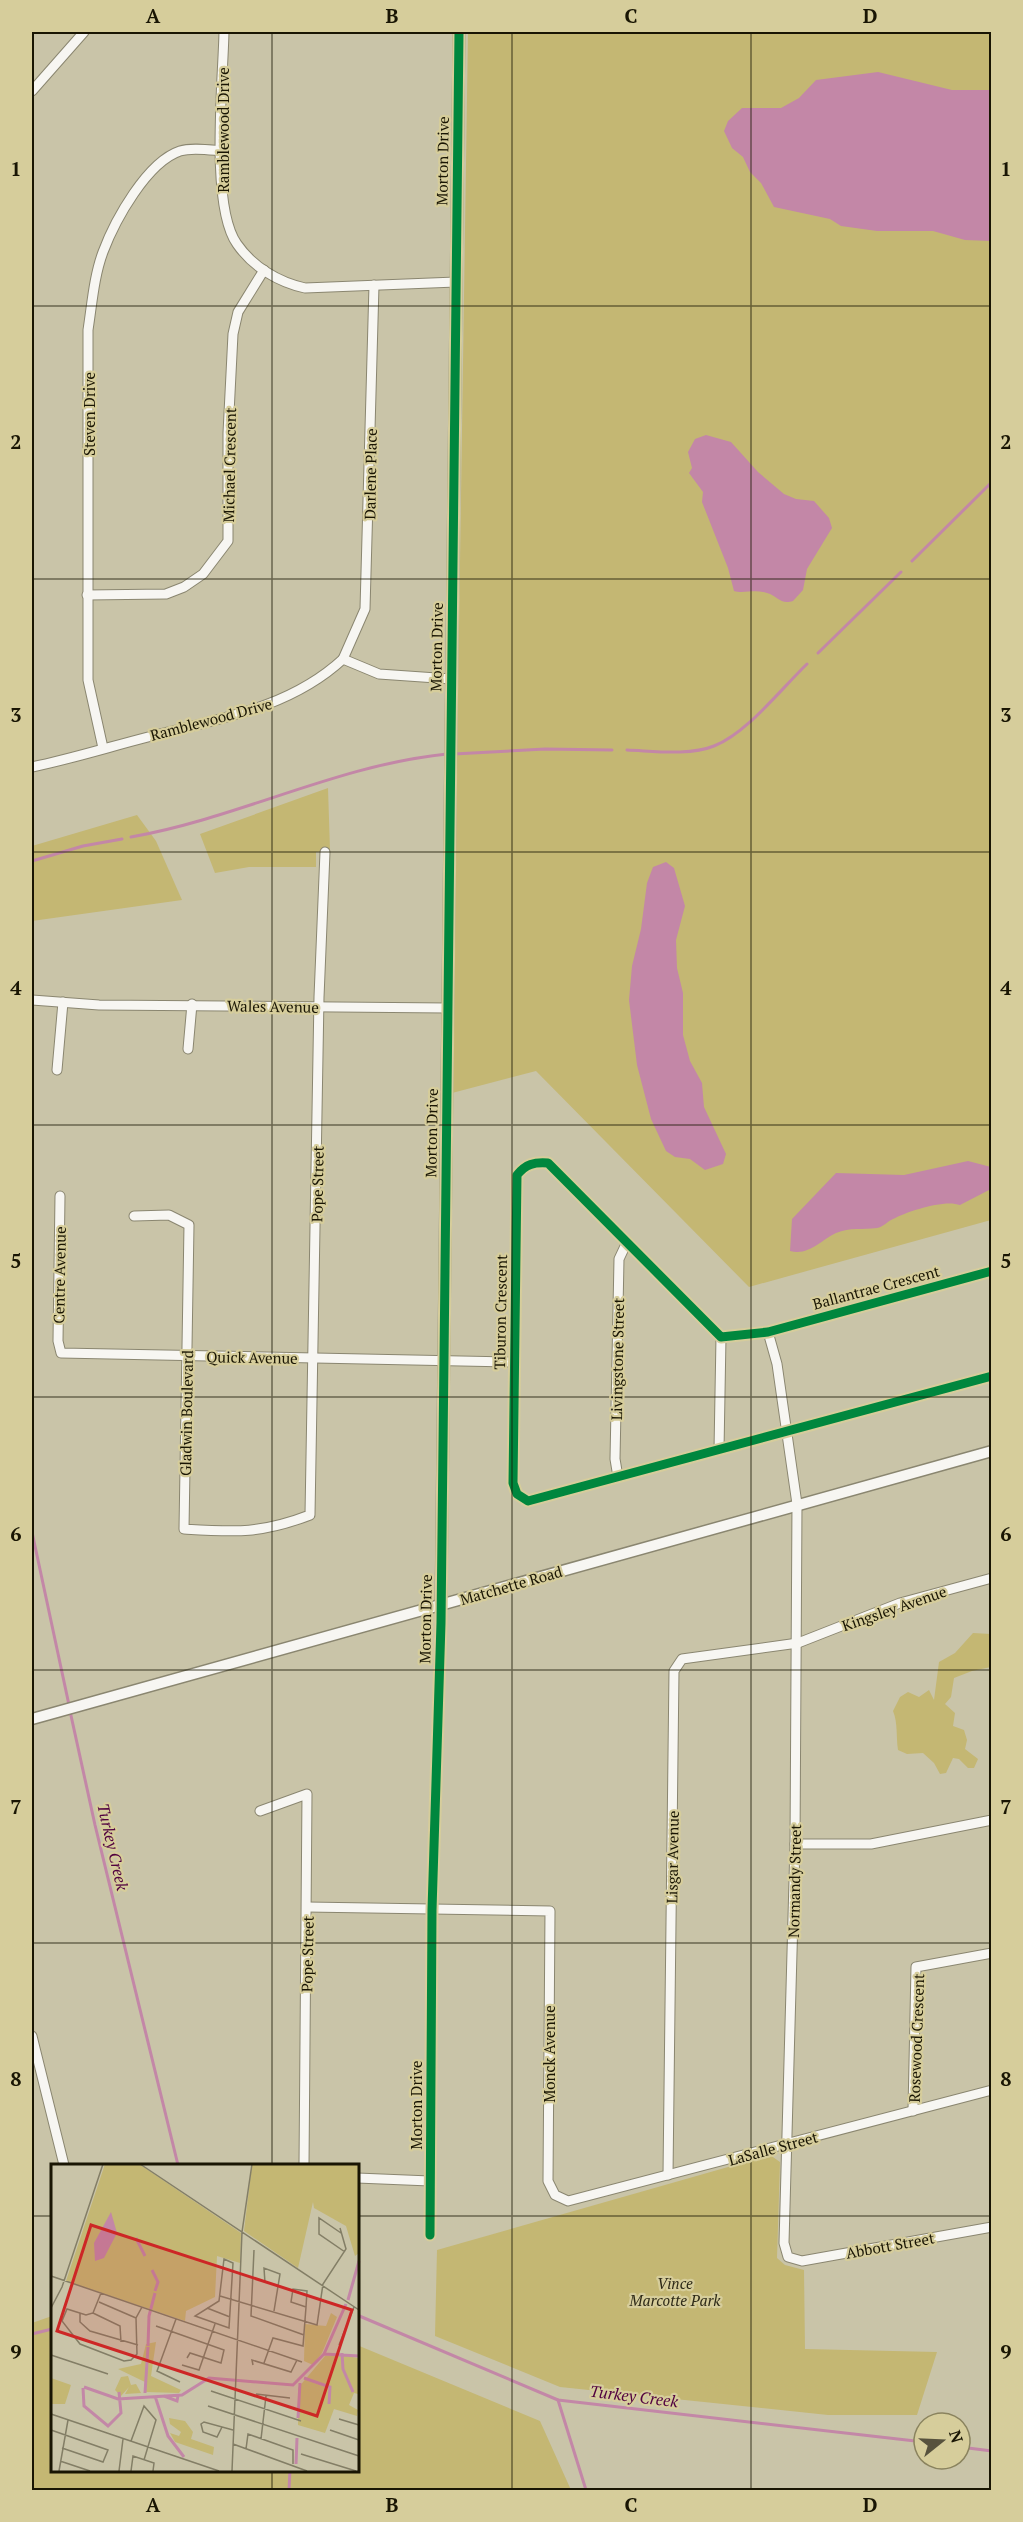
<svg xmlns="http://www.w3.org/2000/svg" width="1023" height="2522" font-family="'PT Serif',serif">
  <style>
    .green { fill: #c4b773 }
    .water { fill: #c387a7 }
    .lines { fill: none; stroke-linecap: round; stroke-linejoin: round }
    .stream { stroke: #c387a7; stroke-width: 3 }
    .minor-casing { stroke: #8a8670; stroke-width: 11 }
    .tertiary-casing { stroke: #8a8670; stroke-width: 13 }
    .minor { stroke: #f7f6f2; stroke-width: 9 }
    .tertiary { stroke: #f7f6f2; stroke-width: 10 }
    .cycleway-casing { stroke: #d6cd9b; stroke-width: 13 }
    .cycleway { stroke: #00873e; stroke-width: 9 }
    .grid { fill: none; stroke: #191503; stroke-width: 1.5; stroke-opacity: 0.55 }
    .labels { text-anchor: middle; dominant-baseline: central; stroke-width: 4.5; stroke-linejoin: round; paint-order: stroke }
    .street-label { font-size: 15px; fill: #191503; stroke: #d6cd9b }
    .park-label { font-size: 15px; font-style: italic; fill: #2d2917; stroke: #d6cd9b }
    .water-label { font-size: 16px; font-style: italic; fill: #510240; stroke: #d6cd9b }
    .inset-river { fill: none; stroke: #c387a7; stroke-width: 3 }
    .inset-road { fill: none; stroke: #837e66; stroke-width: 1.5 }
    .view { fill: #cd2726; fill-opacity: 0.15; stroke: #cd2726; stroke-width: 3 }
    .inset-edge { fill: none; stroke: #191503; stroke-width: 3 }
    .neatline { fill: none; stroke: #191503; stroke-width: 2 }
    .grid-label { font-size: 20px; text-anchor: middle; font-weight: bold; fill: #191503 }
  </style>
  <rect width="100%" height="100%" fill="#c9c4a8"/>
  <g class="green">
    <polygon points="468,32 991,32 991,1220 749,1287 536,1071 452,1093"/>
    <polygon points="328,788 330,850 316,852 316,867 249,867 215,873 200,834"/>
    <polygon points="137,815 156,841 182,900 32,921 32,846"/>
    <path d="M973 1633 991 1634V1667L972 1671 954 1678 951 1697 945 1704 955 1713 953 1726 964 1730 967 1740 965 1749 978 1759 974 1768H968L959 1759 953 1758 946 1773 940 1774 934 1763 923 1753 907 1754 898 1750C896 1737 898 1723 893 1711L900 1697 908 1692 919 1697 929 1690 934 1700 939 1662 955 1653Z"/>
    <polygon points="770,2155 780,2162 777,2258 785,2265 804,2270 805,2349 937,2352 917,2415 828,2415 560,2387 435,2336 437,2250"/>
    <polygon points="52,2316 52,2470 357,2470 357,2345 540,2421 571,2490 32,2490 32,2323"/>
  </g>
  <g class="water">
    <polygon points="878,72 952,90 991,90 991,241 965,240 933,231 877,231 841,226 830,219 774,207 761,183 750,172 743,157 732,148 724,131 728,121 742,108 781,108 799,98 816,80"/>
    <path d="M706 435 731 442 758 472 784 494 796 499 814 501 829 518 832 528 807 569 803 590 793 601C780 605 778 596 767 593 755 589 743 594 734 591L728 568 702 502 703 492 689 473 692 468 688 452 695 439Z"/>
    <polygon points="666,862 674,868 685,906 676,940 677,968 683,993 683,1035 690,1061 702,1083 704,1107 726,1154 723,1164 705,1170 690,1159 675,1157 666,1151 651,1119 637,1065 629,1000 632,966 641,929 647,883 653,867"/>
    <path d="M968 1161 991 1167V1189L960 1205C945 1199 908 1211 893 1219 888 1221 883 1227 877 1228 863 1230 850 1227 836 1233 821 1240 809 1256 790 1251L792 1219 836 1173 904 1175Z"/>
  </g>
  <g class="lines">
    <g class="stream">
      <polyline points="912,561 992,482"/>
      <polyline points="818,653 901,572"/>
      <path d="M627 750C654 751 689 756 714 746 747 733 781 689 807 664"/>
      <polyline points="454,754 545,749 612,750"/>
      <path d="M131 837C239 818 337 765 447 754"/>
      <polyline points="32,861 83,846 122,839"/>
      <polyline points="32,1532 69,1705"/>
      <polyline points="70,1711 95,1825 178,2165"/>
      <polyline points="357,2315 558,2400 924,2442"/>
      <polyline points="32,2334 52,2329"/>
      <polyline points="558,2400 586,2490"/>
      <polyline points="960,2447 992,2451"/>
      <polyline points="289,2490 290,2470"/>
    </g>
    <g class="minor-casing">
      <g id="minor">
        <path d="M224 32C223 81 210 206 237 244 253 267 278 282 305 288L456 282"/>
        <polyline points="32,91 84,32"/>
        <polyline points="87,595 166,594 184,587 203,574 228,541 228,433 233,334 238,312 264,270"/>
        <polyline points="343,659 365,609 374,285"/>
        <path d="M103 748 88 680V330C92 304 94 276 103 252 115 220 147 162 180 151 192 147 210 150 222 151"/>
        <path d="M32 767C71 759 109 747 148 737 217 719 289 709 343 659L379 674 451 679"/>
        <polyline points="32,1000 99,1005 447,1008"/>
        <polyline points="188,1049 192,1004"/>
        <polyline points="57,1070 63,1002"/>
        <polyline points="60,1196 58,1341 61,1353 514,1362"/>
        <path d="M134 1216 169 1215 189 1225 184 1529C235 1532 261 1534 310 1515L319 997 325 852"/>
        <path d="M992 1271 768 1332 721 1337 548 1163C534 1162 526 1164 517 1175L513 1483 517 1494 528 1501 992 1376"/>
        <polyline points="768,1332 777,1364 797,1504 795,1844 784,2243 788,2257 802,2261 992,2227"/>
        <polyline points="719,1450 721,1337"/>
        <polyline points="618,1477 615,1459 619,1259 627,1242"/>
        <polyline points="260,1811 307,1794 304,2165"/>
        <polyline points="795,1844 871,1844 992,1820"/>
        <polyline points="307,1907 550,1911 548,2181 555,2195 568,2201 992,2090"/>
        <polyline points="32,2036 64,2165"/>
        <polyline points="913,2111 916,1967 992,1953"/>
        <polyline points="668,2175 674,1671 682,1659 798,1643 900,1603 992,1578"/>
        <polyline points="357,2178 430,2181"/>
        <polyline points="430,2235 432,1910 441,1605"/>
      </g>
    </g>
    <g class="tertiary-casing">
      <g id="tertiary">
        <polyline points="441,1605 459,32"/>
        <polyline points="32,1719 992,1451"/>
      </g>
    </g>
    <use href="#minor" class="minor"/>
    <use href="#tertiary" class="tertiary"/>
    <g class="cycleway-casing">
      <g id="cycleway">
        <path d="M992 1271 768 1332 721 1337 548 1163C534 1162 526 1164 517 1175L513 1483 517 1494 528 1501 992 1376"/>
        <polyline points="430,2235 432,1910 441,1623 459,32"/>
      </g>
    </g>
    <use href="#cycleway" class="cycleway"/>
  </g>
  <path class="grid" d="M272 32V2165M512 32V2490M751 32V2490M32 306H992M32 579H992M32 852H992M32 1125H992M32 1397H992M32 1670H992M32 1943H992M32 2216H52M357 2216H992M272 2470V2490"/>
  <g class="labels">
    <g class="street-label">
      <text transform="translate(223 130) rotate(-90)">Ramblewood Drive</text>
      <text transform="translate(442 161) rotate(-89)">Morton Drive</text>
      <text transform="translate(89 414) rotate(-90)">Steven Drive</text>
      <text transform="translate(229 465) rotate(-89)">Michael Crescent</text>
      <text transform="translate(370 474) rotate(-89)">Darlene Place</text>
      <text transform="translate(436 647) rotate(-89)">Morton Drive</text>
      <text transform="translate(211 719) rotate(-15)">Ramblewood Drive</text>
      <text transform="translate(273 1006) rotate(1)">Wales Avenue</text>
      <text transform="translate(431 1133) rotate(-89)">Morton Drive</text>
      <text transform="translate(317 1184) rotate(-89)">Pope Street</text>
      <text transform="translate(59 1275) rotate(-89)">Centre Avenue</text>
      <text transform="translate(876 1287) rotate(-15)">Ballantrae Crescent</text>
      <text transform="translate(500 1312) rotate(-89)">Tiburon Crescent</text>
      <text transform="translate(252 1357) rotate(1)">Quick Avenue</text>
      <text transform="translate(617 1359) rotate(-89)">Livingstone Street</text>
      <text transform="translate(186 1413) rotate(-89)">Gladwin Boulevard</text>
      <text transform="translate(511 1585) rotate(-16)">Matchette Road</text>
      <text transform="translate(894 1608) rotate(-19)">Kingsley Avenue</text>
      <text transform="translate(425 1619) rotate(-89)">Morton Drive</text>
      <text transform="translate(672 1857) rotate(-89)">Lisgar Avenue</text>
      <text transform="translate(794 1881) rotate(-89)">Normandy Street</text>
      <text transform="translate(307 1954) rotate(-89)">Pope Street</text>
      <text transform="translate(916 2038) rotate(-88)">Rosewood Crescent</text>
      <text transform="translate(549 2054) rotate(-90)">Monck Avenue</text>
      <text transform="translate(416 2105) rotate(-90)">Morton Drive</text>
      <text transform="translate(773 2148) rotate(-15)">LaSalle Street</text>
      <text transform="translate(890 2245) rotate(-10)">Abbott Street</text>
    </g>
    <g class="park-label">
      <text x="675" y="2283">Vince<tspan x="675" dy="17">Marcotte Park</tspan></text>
    </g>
    <g class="water-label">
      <text transform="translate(113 1847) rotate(77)">Turkey Creek</text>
      <text transform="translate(634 2396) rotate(7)">Turkey Creek</text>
    </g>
  </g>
  <g transform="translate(51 2164)">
    <rect width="308" height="308" fill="#c9c4a8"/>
    <path d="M54 0H88L190 69 189 99 166 92 164 133 135 147 134 157 15 117ZM201 0H307L308 89 304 92 295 62 263 44 262 38 247 104 193 67ZM280 149 286 153 271 189 262 201 253 197 254 160 275 162ZM105 178 100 212 130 226 128 229 95 228 94 218 67 205 90 200 95 180ZM291 191 307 194V230L303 229 298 241 307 246 306 252 283 245 274 269 247 261V224L274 192ZM77 212 80 221 85 220 90 229 74 230 78 223 70 232 64 226 70 213ZM0 214 20 221 14 240H0ZM118 254 134 257 142 268 140 275 163 283 162 291 124 278 119 269 128 272 130 268 119 260Z" fill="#c4b773"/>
    <path d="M60 48 66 69 53 94 44 97 43 79Z" fill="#c387a7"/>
    <path class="inset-river" d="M85 74 94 92M101 106 107 118 104 127M297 136 308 97M97 182 98 152 104 129M291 189 292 205 302 228M273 190 308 192M253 214 279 223 278 240M33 223 67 235 131 231 158 214 242 221 273 190 295 140M32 224 33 242 57 262 70 249 68 228M94 229 97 183M104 232 117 272 133 293M113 232 126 237 127 232M247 254 249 219M245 300 246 274"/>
    <path class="inset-road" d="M89 0 308 146M290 69 268 54V70L294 88M203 86 200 152 253 171M173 95 182 99 178 164 144 152 168 137ZM0 112 251 198M214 119 213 104 229 110 223 147M50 129 42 149 35 151 16 145 11 157 29 180 73 197 80 196 86 190 85 154 91 143M169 132 266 161 272 120 295 85 289 64M48 138 85 154M0 144 11 123 52 0M156 144 179 153M29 149V158L39 167 87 181M42 149 69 162 70 178M125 155 106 207 129 218M105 162 173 186 170 199 139 189 136 194M288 181 303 143M0 191 57 210M213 199 222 174 252 182 255 143 256 127 242 125 240 138 255 143M131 201 148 206 164 160M202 201 201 196 240 208 246 196M160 227 250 257M205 230 239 234M157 242 308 292M0 250 168 307M288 255 308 261M171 263 166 273 152 268 150 260 153 258 182 266M0 266 57 286 52 298 11 284M279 266 308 276M210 275 215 232M80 277 93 242 105 256 93 296M182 280 256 307M195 285 197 270 242 286V300M250 290 305 307M9 297 39 307M8 307 17 256M68 307 72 275M80 307 82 292 103 299 102 307M181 307 191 68 201 0"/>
    <path class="view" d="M40 61 301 146 266 252 6 167Z"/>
    <rect width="308" height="308" class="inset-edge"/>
  </g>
  <rect width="1023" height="2522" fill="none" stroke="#d6cd9b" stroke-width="66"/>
  <g transform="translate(942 2441) rotate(72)"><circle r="28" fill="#d6cd9b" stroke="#8a835e" stroke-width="1.5"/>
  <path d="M0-4.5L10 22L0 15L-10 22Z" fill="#57523d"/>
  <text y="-9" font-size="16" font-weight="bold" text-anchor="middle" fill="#191503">N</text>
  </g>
  <rect x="33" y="33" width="957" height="2456" class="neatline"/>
  <g class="grid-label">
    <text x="153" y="23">A</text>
    <text x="392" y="23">B</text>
    <text x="631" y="23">C</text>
    <text x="870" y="23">D</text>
    <text x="16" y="176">1</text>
    <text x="1006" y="176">1</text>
    <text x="16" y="449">2</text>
    <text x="1006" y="449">2</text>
    <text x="16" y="722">3</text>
    <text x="1006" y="722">3</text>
    <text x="16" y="995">4</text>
    <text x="1006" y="995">4</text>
    <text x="16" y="1268">5</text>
    <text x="1006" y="1268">5</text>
    <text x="16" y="1541">6</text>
    <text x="1006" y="1541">6</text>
    <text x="16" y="1814">7</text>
    <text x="1006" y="1814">7</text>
    <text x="16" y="2086">8</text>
    <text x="1006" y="2086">8</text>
    <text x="16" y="2359">9</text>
    <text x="1006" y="2359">9</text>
    <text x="153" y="2512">A</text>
    <text x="392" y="2512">B</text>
    <text x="631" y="2512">C</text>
    <text x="870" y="2512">D</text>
  </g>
</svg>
